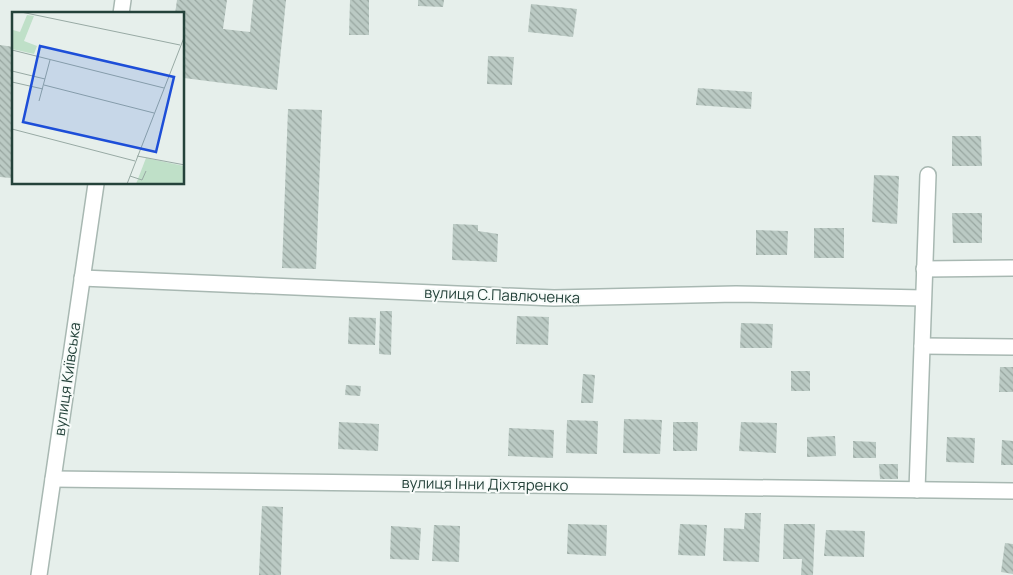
<svg xmlns="http://www.w3.org/2000/svg" width="1013" height="575" font-family="Manrope,sans-serif">
  <style>
    .building { fill: url(#building-back-hatch) }
    .lines { fill: none; stroke-linecap: round; stroke-linejoin: round }
    .minor-casing { stroke: #a8b8b2; stroke-width: 18 }
    .minor { stroke: #fff; stroke-width: 15 }
    .labels { text-anchor: middle; dominant-baseline: central; stroke-width: 4; stroke-linejoin: round; paint-order: stroke }
    .street-label { font-size: 15px; fill: #24423a; stroke: #f7fbf9 }
    .inset-road { fill: none; stroke: #98aaa4; stroke-width: 1 }
    .view { fill: #1d4ed8; fill-opacity: 0.15; stroke: #1d4ed8; stroke-width: 2.5 }
    .inset-edge { fill: none; stroke: #24423a; stroke-width: 2.5 }
  </style>
  <defs>
    <pattern id="building-back-hatch" width="6" height="6" patternUnits="userSpaceOnUse" patternTransform="scale(1.25)"><rect width="6" height="6" fill="#bbcac4"/><path d="M-1 5l2 2M0 0l6 6M5-1l2 2" fill="none" stroke="#98a6a0"/></pattern>
  </defs>
  <rect width="100%" height="100%" fill="#e6efeb"/>
  <g class="building">
    <polygon points="177,0 227,0 223,29 250,32 253,0 286,0 277,90 184,78 184,14 175,14"/>
    <polygon points="350,0 369,0 369,35 349,35"/>
    <polygon points="418,0 444,0 443,7 418,6"/>
    <polygon points="531,4 577,9 573,37 528,32"/>
    <polygon points="0,45 14,47 14,157 11,178 0,177"/>
    <polygon points="488,56 514,57 512,85 487,84"/>
    <polygon points="698,88 752,92 751,109 696,105"/>
    <polygon points="288,109 322,110 316,269 282,268"/>
    <polygon points="952,136 981,136 982,166 952,166"/>
    <polygon points="874,175 899,176 897,224 872,222"/>
    <polygon points="952,213 982,213 982,243 953,243"/>
    <polygon points="453,224 478,225 478,231 498,234 497,262 452,260"/>
    <rect x="814" y="228" width="30" height="30"/>
    <polygon points="756,230 788,231 787,255 756,255"/>
    <polygon points="380,311 392,311 391,355 379,354"/>
    <polygon points="517,316 549,317 548,345 516,344"/>
    <polygon points="349,317 376,318 375,345 348,344"/>
    <polygon points="741,323 773,324 772,348 740,348"/>
    <polygon points="1000,367 1013,367 1013,392 999,392"/>
    <rect x="791" y="371" width="19" height="20"/>
    <polygon points="583,374 595,375 593,403 581,403"/>
    <polygon points="346,385 361,386 360,396 345,395"/>
    <polygon points="624,419 662,420 660,454 623,453"/>
    <polygon points="567,420 598,421 597,454 566,453"/>
    <polygon points="339,422 379,424 378,451 338,449"/>
    <polygon points="673,422 698,422 697,451 673,451"/>
    <polygon points="741,422 777,423 776,453 739,451"/>
    <polygon points="509,428 554,430 553,458 508,456"/>
    <polygon points="835,436 836,456 807,457 807,437"/>
    <polygon points="947,437 975,438 974,463 946,462"/>
    <polygon points="1002,440 1013,441 1013,465 1001,465"/>
    <polygon points="853,441 876,442 876,458 853,458"/>
    <polygon points="879,464 898,464 898,479 880,479"/>
    <polygon points="262,506 283,507 281,575 259,575"/>
    <polygon points="745,513 761,513 759,562 723,561 724,528 744,529"/>
    <polygon points="568,524 607,525 606,556 567,554"/>
    <polygon points="680,524 707,525 705,556 678,555"/>
    <polygon points="784,524 815,524 813,575 801,575 802,559 783,559"/>
    <polygon points="434,525 460,526 459,562 432,561"/>
    <polygon points="391,526 421,528 419,560 390,559"/>
    <polygon points="826,530 865,531 864,557 824,556"/>
    <polygon points="1005,543 1013,544 1013,574 1001,572"/>
  </g>
  <g class="lines">
    <g class="minor-casing">
      <g id="minor">
        <polyline points="121,14 123,0"/>
        <polyline points="924,269 1013,268"/>
        <polyline points="82,278 554,298 736,294 923,298"/>
        <polyline points="922,346 1013,347"/>
        <polyline points="53,479 1013,491"/>
        <polyline points="917,490 928,175"/>
        <polyline points="39,575 96,184"/>
      </g>
    </g>
    <use href="#minor" class="minor"/>
  </g>
  <g class="labels">
    <g class="street-label">
      <text transform="translate(502 295) rotate(2)">вулиця С.Павлюченка</text>
      <text transform="translate(67 379) rotate(-82)">вулиця Київська</text>
      <text transform="translate(485 484) rotate(1)">вулиця Інни Діхтяренко</text>
    </g>
  </g>
  <g transform="translate(12 12)">
    <rect width="172" height="172" fill="#e6efeb"/>
    <path d="M134 146 172 154V172H124Z" fill="#bfe0c8"/>
    <path d="M15 3 22 4 12 29 25 34 22 42 0 37 1 18 8 20Z" fill="#bfe0c8"/>
    <path class="inset-road" d="M9 0 168 33M0 38 152 76M0 59 33 67M0 70 31 77M32 73 142 101M27 89 38 48M0 117 123 149M125 144 173 153M118 164 130 168 134 159M115 172 173 23"/>
    <path class="view" d="M28 34 162 65 144 140 11 110Z"/>
    <rect width="172" height="172" class="inset-edge"/>
  </g>
</svg>
